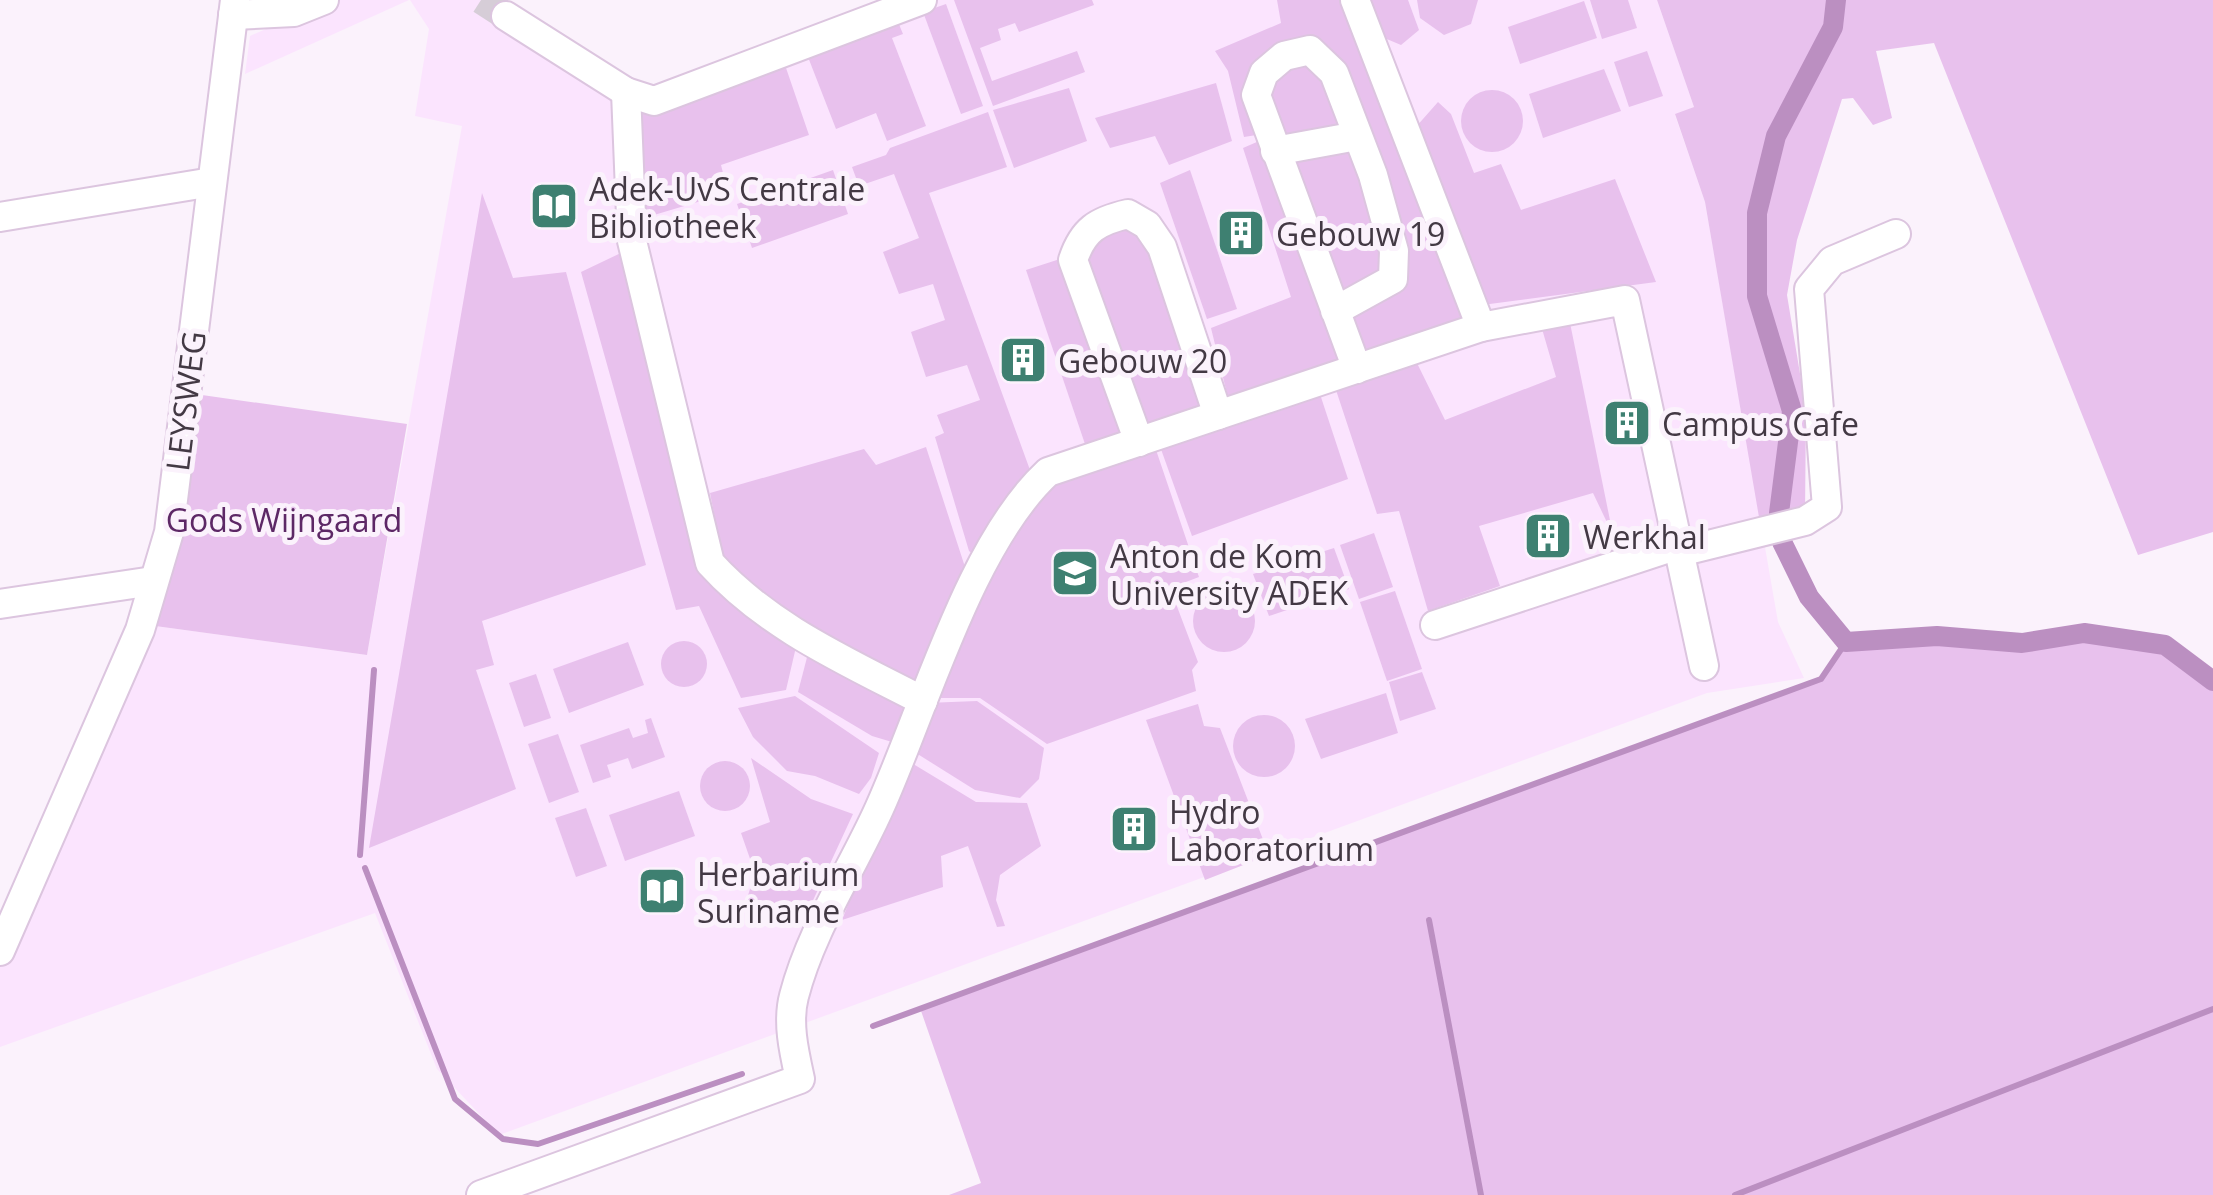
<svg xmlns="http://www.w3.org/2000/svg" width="2213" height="1195" font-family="'Open Sans',sans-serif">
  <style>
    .built { fill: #fbe4fe }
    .green { fill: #e8c1ed }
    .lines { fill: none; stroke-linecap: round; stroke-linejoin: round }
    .stream { stroke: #bb8fc1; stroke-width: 6 }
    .canal { stroke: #bb8fc1; stroke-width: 20 }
    .minor-tunnel { stroke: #d6cdd7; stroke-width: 28; stroke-dasharray: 28 14; stroke-linecap: butt }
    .minor-casing { stroke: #dcc5df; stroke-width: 32 }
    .minor { stroke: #fff; stroke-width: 28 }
    .labels { text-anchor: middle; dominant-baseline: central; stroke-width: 10; stroke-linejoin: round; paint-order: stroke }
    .poi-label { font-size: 32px; fill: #433944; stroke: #fbf2fc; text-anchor: start }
    .street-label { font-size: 32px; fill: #433944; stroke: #fbf2fc }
    .park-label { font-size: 32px; fill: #5d2866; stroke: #fbf2fc }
  </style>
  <rect width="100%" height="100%" fill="#fbf2fc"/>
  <g class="built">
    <polygon points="332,0 409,0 245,74 250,36"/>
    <polygon points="410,0 491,0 654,101 907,0 1657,0 1694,107 1675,115 1705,202 1778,622 1804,678 1707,693 499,1135 437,1069 375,913 0,1047 0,963 148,625 367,655 462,126 415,116 429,29"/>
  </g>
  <g class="green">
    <polygon points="954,0 1092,0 1094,5 1019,32 1015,23 998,29 1001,40 980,48 992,81 1077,51 1085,72 993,106"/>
    <polygon points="1277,0 1343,0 1469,326 1360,360 1344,313 1396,284 1338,66 1272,56 1269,133 1244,137 1228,71 1215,51 1281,23"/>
    <polygon points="1367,0 1408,0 1419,30 1401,45 1382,37"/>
    <polygon points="1417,0 1478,0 1471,24 1444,35 1420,18"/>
    <polygon points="1590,0 1628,0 1637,28 1602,39"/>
    <polygon points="1657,0 2213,0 2213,532 2138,555 1934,43 1876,51 1892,118 1873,125 1853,98 1842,99 1797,240 1787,295 1806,410 1805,514 1760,523 1705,202 1675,114 1694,107"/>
    <polygon points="1584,1 1597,38 1520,64 1508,27"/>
    <polygon points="946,4 983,106 961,114 923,12"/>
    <polygon points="898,22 903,34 892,38 926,126 887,141 876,113 836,129 808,57"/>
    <polygon points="1647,51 1663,96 1629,107 1614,62"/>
    <polygon points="1311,56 1350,133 1279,144 1265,76"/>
    <polygon points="785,65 809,135 721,165 728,193 654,215 636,201 633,103"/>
    <polygon points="1604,69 1621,111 1543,138 1529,94"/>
    <polygon points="1216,83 1232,141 1169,165 1155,136 1110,148 1095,118"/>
    <polygon points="1069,88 1087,141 1014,168 993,110"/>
    <circle cx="1492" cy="121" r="31"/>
    <polygon points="1438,102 1451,114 1474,173 1501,164 1521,210 1615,179 1656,282 1482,305 1415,128"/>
    <polygon points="988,112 1007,167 929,193 1030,470 977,557 969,551 935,437 944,433 937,415 980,400 967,365 926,377 911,332 945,320 933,284 899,294 883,252 919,238 894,174 859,186 852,167 886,155 890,148"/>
    <polygon points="1266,138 1349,362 1229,402 1211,328 1291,297 1243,148"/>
    <polygon points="1353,144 1372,197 1386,279 1336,303 1279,155"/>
    <polygon points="833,170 848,214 752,248 737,204"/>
    <polygon points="1190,170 1237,309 1207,319 1160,183"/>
    <polygon points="482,193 513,278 566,272 646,565 482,621 494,665 476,670 516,789 369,848"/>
    <polygon points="1136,223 1152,247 1204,408 1139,427 1081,253 1090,236"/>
    <polygon points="625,251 698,564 796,647 786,690 741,698 699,606 676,610 581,272"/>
    <polygon points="1063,258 1130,432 1086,447 1026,270"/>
    <polygon points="1569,318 1613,535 1593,493 1479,526 1500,586 1428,611 1399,511 1377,514 1333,381 1414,357 1445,420 1556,377 1540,322"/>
    <polygon points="1316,382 1348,479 1192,536 1157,438"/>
    <polygon points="195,394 407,424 367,655 148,625"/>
    <polygon points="1153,441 1199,577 1170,588 1198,662 1192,670 1196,691 1047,744 980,698 927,698 1021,502 1050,475"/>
    <polygon points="926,447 966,570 926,679 905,682 779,616 724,565 710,493 864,449 876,465"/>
    <polygon points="1374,533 1393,587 1359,599 1340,545"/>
    <polygon points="1334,548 1349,589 1269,616 1253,574"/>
    <circle cx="1224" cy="621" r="31"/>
    <polygon points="1395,591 1422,669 1387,681 1360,602"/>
    <polygon points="2084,633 2165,645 2213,681 2213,1195 949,1195 981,1183 920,1008 1821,679 1846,642 1937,637 2022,643"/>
    <circle cx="684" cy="664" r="23"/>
    <polygon points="628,642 644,685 569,713 553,669"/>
    <polygon points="811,642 918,703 902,745 872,736 798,692"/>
    <polygon points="1422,672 1436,709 1400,721 1389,682"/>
    <polygon points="536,674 551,718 524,727 509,683"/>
    <polygon points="1386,693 1398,733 1321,759 1305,719"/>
    <polygon points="795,696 879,753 871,778 859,794 815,776 787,771 753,737 738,708"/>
    <polygon points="977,701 1044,748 1039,779 1020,798 975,790 908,748 926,703"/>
    <polygon points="1198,704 1204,726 1220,728 1269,855 1205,880 1146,720"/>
    <circle cx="1264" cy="746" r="31"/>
    <polygon points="651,718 665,757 632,769 628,758 607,765 611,777 593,783 580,745 629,728 633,738 648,733 645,720"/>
    <polygon points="558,734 579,792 549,803 528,744"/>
    <polygon points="751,758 811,799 853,814 803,922 783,925 744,908 755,873 741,833 770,822"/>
    <polygon points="905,759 976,802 1027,803 1041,846 1000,875 996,900 1005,926 997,927 968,846 941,856 943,887 842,920"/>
    <circle cx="725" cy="786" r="25"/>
    <polygon points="679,791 695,836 625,861 609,815"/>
    <polygon points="586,808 607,866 576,877 555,818"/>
  </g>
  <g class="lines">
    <g class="stream">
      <polyline points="360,855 374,670"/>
      <polyline points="365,868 455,1099 503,1139 538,1144 742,1074"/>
      <polyline points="1429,920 1481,1195"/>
      <polyline points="873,1026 1821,679 1846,642"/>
      <polyline points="1735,1195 2213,1009"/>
    </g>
    <g class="canal">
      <polyline points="1779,513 1792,411 1757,296 1757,213 1776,136 1833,27 1836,0"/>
      <polyline points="1782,542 1809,597 1846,642 1937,636 2022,643 2084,633 2165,645 2213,681"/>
    </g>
    <polyline class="minor-tunnel" points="481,0 506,16"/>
    <g class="minor-casing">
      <g id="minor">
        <polyline points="1355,0 1481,327 1625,300 1704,666"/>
        <polyline points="233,15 294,12 324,0"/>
        <polyline points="506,16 626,92 654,101 922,0"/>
        <path d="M626 92 632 241 710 563C768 627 846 661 923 701"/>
        <polyline points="1275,151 1357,136"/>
        <polyline points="0,217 212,182"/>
        <polyline points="1335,311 1393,279 1394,251 1373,175 1334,73 1310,50 1284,56 1264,73 1256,95 1357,369"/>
        <path d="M1139 442 1073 260C1083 230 1097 221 1128 214L1147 225 1162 247 1218 415"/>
        <polyline points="1680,552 1805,521 1827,507 1809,289 1832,261 1896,234"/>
        <polyline points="0,604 153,581"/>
        <polyline points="1435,625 1678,545"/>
        <polyline points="0,951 140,630 169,532 235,0"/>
        <path d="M481 1195 800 1079C794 1052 787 1022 794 996 811 930 851 871 879 809 924 710 970 544 1048 472L1481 327"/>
      </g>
    </g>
    <use href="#minor" class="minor"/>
  </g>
  <defs>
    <g id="library-square" transform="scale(2.5)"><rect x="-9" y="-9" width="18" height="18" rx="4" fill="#3e8071" stroke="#fbf2fc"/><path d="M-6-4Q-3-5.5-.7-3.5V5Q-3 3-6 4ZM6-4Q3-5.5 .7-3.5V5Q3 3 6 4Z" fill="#fff"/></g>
    <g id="building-square" transform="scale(2.5)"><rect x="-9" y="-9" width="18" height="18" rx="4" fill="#3e8071" stroke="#fbf2fc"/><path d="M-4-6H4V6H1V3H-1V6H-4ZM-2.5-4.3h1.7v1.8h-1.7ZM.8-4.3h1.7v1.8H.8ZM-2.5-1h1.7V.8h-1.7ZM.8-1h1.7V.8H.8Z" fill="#fff"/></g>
    <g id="university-square" transform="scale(2.5)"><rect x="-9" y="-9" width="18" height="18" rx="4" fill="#3e8071" stroke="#fbf2fc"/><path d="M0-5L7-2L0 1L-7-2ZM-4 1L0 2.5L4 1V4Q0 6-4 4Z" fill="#fff"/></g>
  </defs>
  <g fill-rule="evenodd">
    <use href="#library-square" x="554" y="206"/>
    <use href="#building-square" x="1241" y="233"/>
    <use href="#building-square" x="1023" y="360"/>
    <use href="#building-square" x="1627" y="423"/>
    <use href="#building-square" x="1548" y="536"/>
    <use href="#university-square" x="1075" y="573"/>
    <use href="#building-square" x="1134" y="829"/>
    <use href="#library-square" x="662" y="891"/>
  </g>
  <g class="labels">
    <g class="poi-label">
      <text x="589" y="188">Adek-UvS Centrale<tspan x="589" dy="37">Bibliotheek</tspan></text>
      <text x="1276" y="233">Gebouw 19</text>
      <text x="1058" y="360">Gebouw 20</text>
      <text x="1662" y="423">Campus Cafe</text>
      <text x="1583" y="536">Werkhal</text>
      <text x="1110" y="555">Anton de Kom<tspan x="1110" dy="37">University ADEK</tspan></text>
      <text x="1169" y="811">Hydro<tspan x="1169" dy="37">Laboratorium</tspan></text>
      <text x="697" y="873">Herbarium<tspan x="697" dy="37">Suriname</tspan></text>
    </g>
    <g class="street-label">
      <text transform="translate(185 401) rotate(-83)">LEYSWEG</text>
    </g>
    <g class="park-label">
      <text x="284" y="519">Gods Wijngaard</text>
    </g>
  </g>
</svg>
